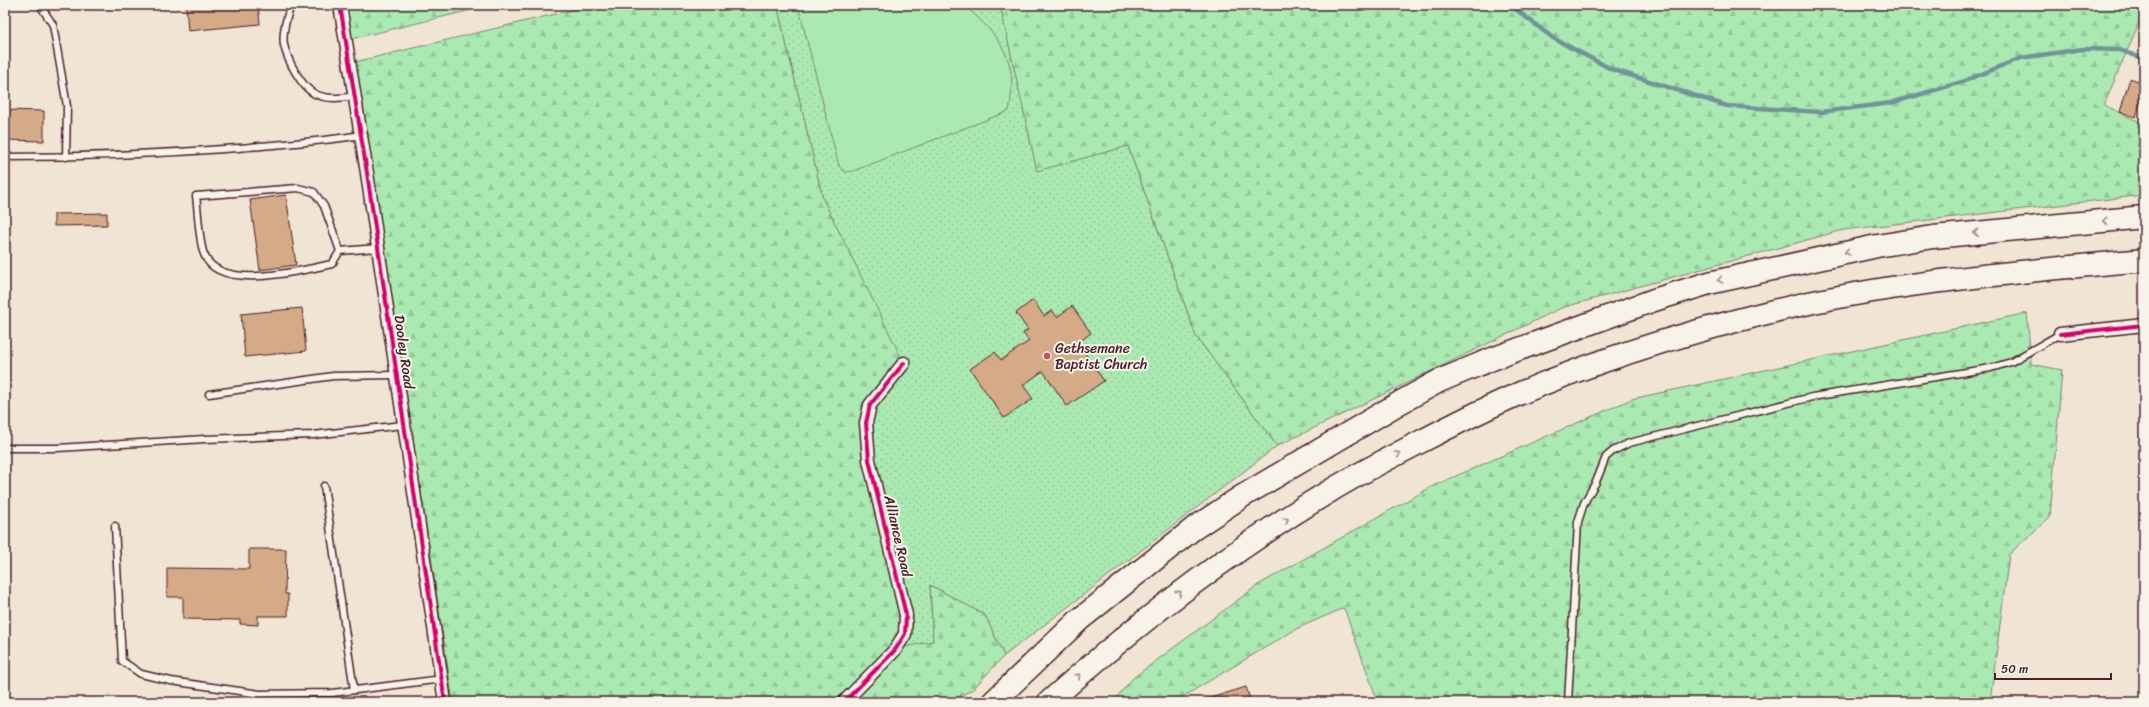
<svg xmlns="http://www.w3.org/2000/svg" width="2149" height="707" font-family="Sriracha,sans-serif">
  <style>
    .grass { fill: url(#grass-dots); stroke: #7a846e }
    .forest { fill: url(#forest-firs); stroke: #7a846e }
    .pitch { fill: #aaeab2; stroke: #7a846e }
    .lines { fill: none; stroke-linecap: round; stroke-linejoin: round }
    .stream { stroke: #73929c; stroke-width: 4.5 }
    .building { fill: #d5aa86; stroke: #4a1f2b }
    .service-casing { stroke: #4a1f2b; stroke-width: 9 }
    .minor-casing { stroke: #4a1f2b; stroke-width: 15 }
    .motorway-casing { stroke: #4a1f2b; stroke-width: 25 }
    .service { stroke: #f7f3e8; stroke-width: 6 }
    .minor { stroke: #f7f3e8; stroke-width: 12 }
    .motorway { stroke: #f7f3e8; stroke-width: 22 }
    .cycleway-casing { stroke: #f7f3e8; stroke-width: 6 }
    .cycleway { stroke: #d6006c; stroke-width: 4 }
    .oneway { stroke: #a0898a }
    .poi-dot { fill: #d1495b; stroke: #f7f3e8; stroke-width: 1.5 }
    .labels { text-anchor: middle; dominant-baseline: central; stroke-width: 4; stroke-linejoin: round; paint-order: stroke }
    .poi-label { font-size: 14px; fill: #4a1f2b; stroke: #f7f3e8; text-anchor: start }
    .street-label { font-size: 14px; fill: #4a1f2b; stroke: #f7f3e8 }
  </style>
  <defs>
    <pattern id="grass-dots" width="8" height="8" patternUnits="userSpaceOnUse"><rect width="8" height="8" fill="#aaeab2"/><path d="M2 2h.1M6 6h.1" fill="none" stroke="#94c899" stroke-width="1.8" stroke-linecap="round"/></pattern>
    <pattern id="forest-firs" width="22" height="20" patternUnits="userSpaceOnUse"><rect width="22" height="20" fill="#aaeab2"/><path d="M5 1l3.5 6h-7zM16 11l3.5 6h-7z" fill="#94c899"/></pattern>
  </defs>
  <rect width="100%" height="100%" fill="#f0e4d4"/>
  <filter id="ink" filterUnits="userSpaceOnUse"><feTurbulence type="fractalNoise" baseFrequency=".025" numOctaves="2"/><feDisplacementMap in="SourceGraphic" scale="8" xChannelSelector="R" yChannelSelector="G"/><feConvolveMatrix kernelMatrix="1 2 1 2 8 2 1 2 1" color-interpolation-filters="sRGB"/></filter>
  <g filter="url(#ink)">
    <polygon class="grass" points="777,5 1000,5 1037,170 1128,146 1196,336 1277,446 1004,656 985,615 930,585 933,641 895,650 866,423 903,363 823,199"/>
    <g class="forest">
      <polygon points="346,5 492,5 351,39"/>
      <polygon points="593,5 777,5 823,199 904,363 866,423 906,615 896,649 933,641 930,585 985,615 1004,656 973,689 950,702 453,702 355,62"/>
      <polygon points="1000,5 2144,5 2144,11 2104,105 2144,124 2144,195 1843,230 1561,308 1277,446 1196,336 1128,146 1037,171"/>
      <polygon points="2027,313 2031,364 2062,370 2050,517 2009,554 1990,702 1378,702 1344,608 1298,628 1174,702 1113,702 1133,678 1258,585 1433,486 1632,399"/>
    </g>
    <path class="pitch" d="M798 5H964C1001 38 1019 58 1009 111L853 171 845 172 839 166Z"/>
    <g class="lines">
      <polyline class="stream" points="1510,5 1553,38 1611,69 1727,106 1821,112 1891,103 1962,82 2021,58 2082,49 2120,50 2144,59"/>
    </g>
    <g class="building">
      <polygon points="186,5 258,5 260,24 188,31"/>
      <polygon points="2130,78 2144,83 2144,89 2136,117 2120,112"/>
      <polygon points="5,110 44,111 44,141 5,140"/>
      <polygon points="286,195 296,265 260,270 250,200"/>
      <polygon points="107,213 107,225 54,226 54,214"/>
      <polygon points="1033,300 1044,316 1052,310 1057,317 1072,306 1091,333 1078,343 1104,381 1067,406 1043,371 1023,385 1033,399 1004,418 970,369 995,352 1001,360 1029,341 1023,333 1028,330 1016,313"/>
      <polygon points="302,308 306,351 245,357 241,314"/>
      <polygon points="249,549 286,549 285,594 288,594 288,616 258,616 258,625 240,624 240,620 183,619 183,597 167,597 167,568 249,569"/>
      <polygon points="1246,687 1251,702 1208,702 1207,699"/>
    </g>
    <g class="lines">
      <g class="service-casing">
        <g id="service">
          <polyline points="40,5 53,25 67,106 66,157"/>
          <path d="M291 5C287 16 282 33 284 45 287 59 301 87 315 94 328 100 341 98 355 96"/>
          <path d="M5 157C83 157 160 154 238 148 279 144 320 142 361 135"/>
          <path d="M340 251 332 264C303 270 218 293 204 254 199 243 198 210 196 196L298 188 314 192 324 206 340 251 378 248"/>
          <polyline points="209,394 333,376 396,375"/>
          <polyline points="5,448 57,448 205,439 313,435 403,425"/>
          <polyline points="324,486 354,690"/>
          <polyline points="115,526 122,661 141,674 171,681 260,694 332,693 442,679"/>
          <polyline points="1568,702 1578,522 1584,503 1596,482 1606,457 1613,451 1629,443 1812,397 1991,368 2011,362 2060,334"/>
        </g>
      </g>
      <g class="minor-casing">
        <g id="minor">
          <polyline points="340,5 367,173 445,702"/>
          <polyline points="2060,334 2144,325"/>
          <polyline points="844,702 895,650 905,634 906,615 869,460 866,423 870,405 904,363"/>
        </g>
      </g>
      <g class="motorway-casing">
        <g id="motorway">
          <polyline points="993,702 1079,620 1193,529 1241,497 1401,402 1439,381 1492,359 1654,300 1709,283 1877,246 1933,237 2144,217"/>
          <path d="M1049 702C1137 623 1229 552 1330 491 1359 473 1390 458 1420 442 1449 427 1478 412 1507 399 1590 362 1678 335 1766 313 1889 282 2018 272 2144 260"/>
        </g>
      </g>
      <use href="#service" class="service"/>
      <use href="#minor" class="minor"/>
      <use href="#motorway" class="motorway"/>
      <g class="cycleway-casing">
        <g id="cycleway">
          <polyline points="340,5 367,173 445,702"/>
          <polyline points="2060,334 2144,325"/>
          <polyline points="844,702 895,650 905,634 906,615 869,460 866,423 870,405 904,363"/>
        </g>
      </g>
      <use href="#cycleway" class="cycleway"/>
    </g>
    <defs><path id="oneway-chevron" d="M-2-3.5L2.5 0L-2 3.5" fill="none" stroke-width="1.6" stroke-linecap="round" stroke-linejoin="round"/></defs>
    <g class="oneway">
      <use href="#oneway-chevron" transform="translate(2105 221) rotate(174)"/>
      <use href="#oneway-chevron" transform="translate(1976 233) rotate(175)"/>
      <use href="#oneway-chevron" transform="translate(1847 252) rotate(168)"/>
      <use href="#oneway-chevron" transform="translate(1720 280) rotate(168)"/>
      <use href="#oneway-chevron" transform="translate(1398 454) rotate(-28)"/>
      <use href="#oneway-chevron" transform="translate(1286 520) rotate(-34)"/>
      <use href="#oneway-chevron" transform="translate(1179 593) rotate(-38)"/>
      <use href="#oneway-chevron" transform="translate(1078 676) rotate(-42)"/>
    </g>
  </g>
  <circle class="poi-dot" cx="1047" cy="356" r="4"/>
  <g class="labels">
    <g class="poi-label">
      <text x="1055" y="348">Gethsemane<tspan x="1055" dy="16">Baptist Church</tspan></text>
    </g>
    <g class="street-label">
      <text transform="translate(404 352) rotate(82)">Dooley Road</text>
      <text transform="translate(898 536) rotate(77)">Alliance Road</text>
    </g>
  </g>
  <rect width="2149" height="707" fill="none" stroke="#f7f3e8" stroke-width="20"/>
  <rect x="10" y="10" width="2129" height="687" fill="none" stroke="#4a1f2b" stroke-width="1.5" filter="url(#ink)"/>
  <path d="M1995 673v6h116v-6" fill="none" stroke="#4a1f2b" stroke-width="2"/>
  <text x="2001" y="673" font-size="12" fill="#4a1f2b" stroke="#f7f3e8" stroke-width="3" paint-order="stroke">50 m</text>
</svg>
